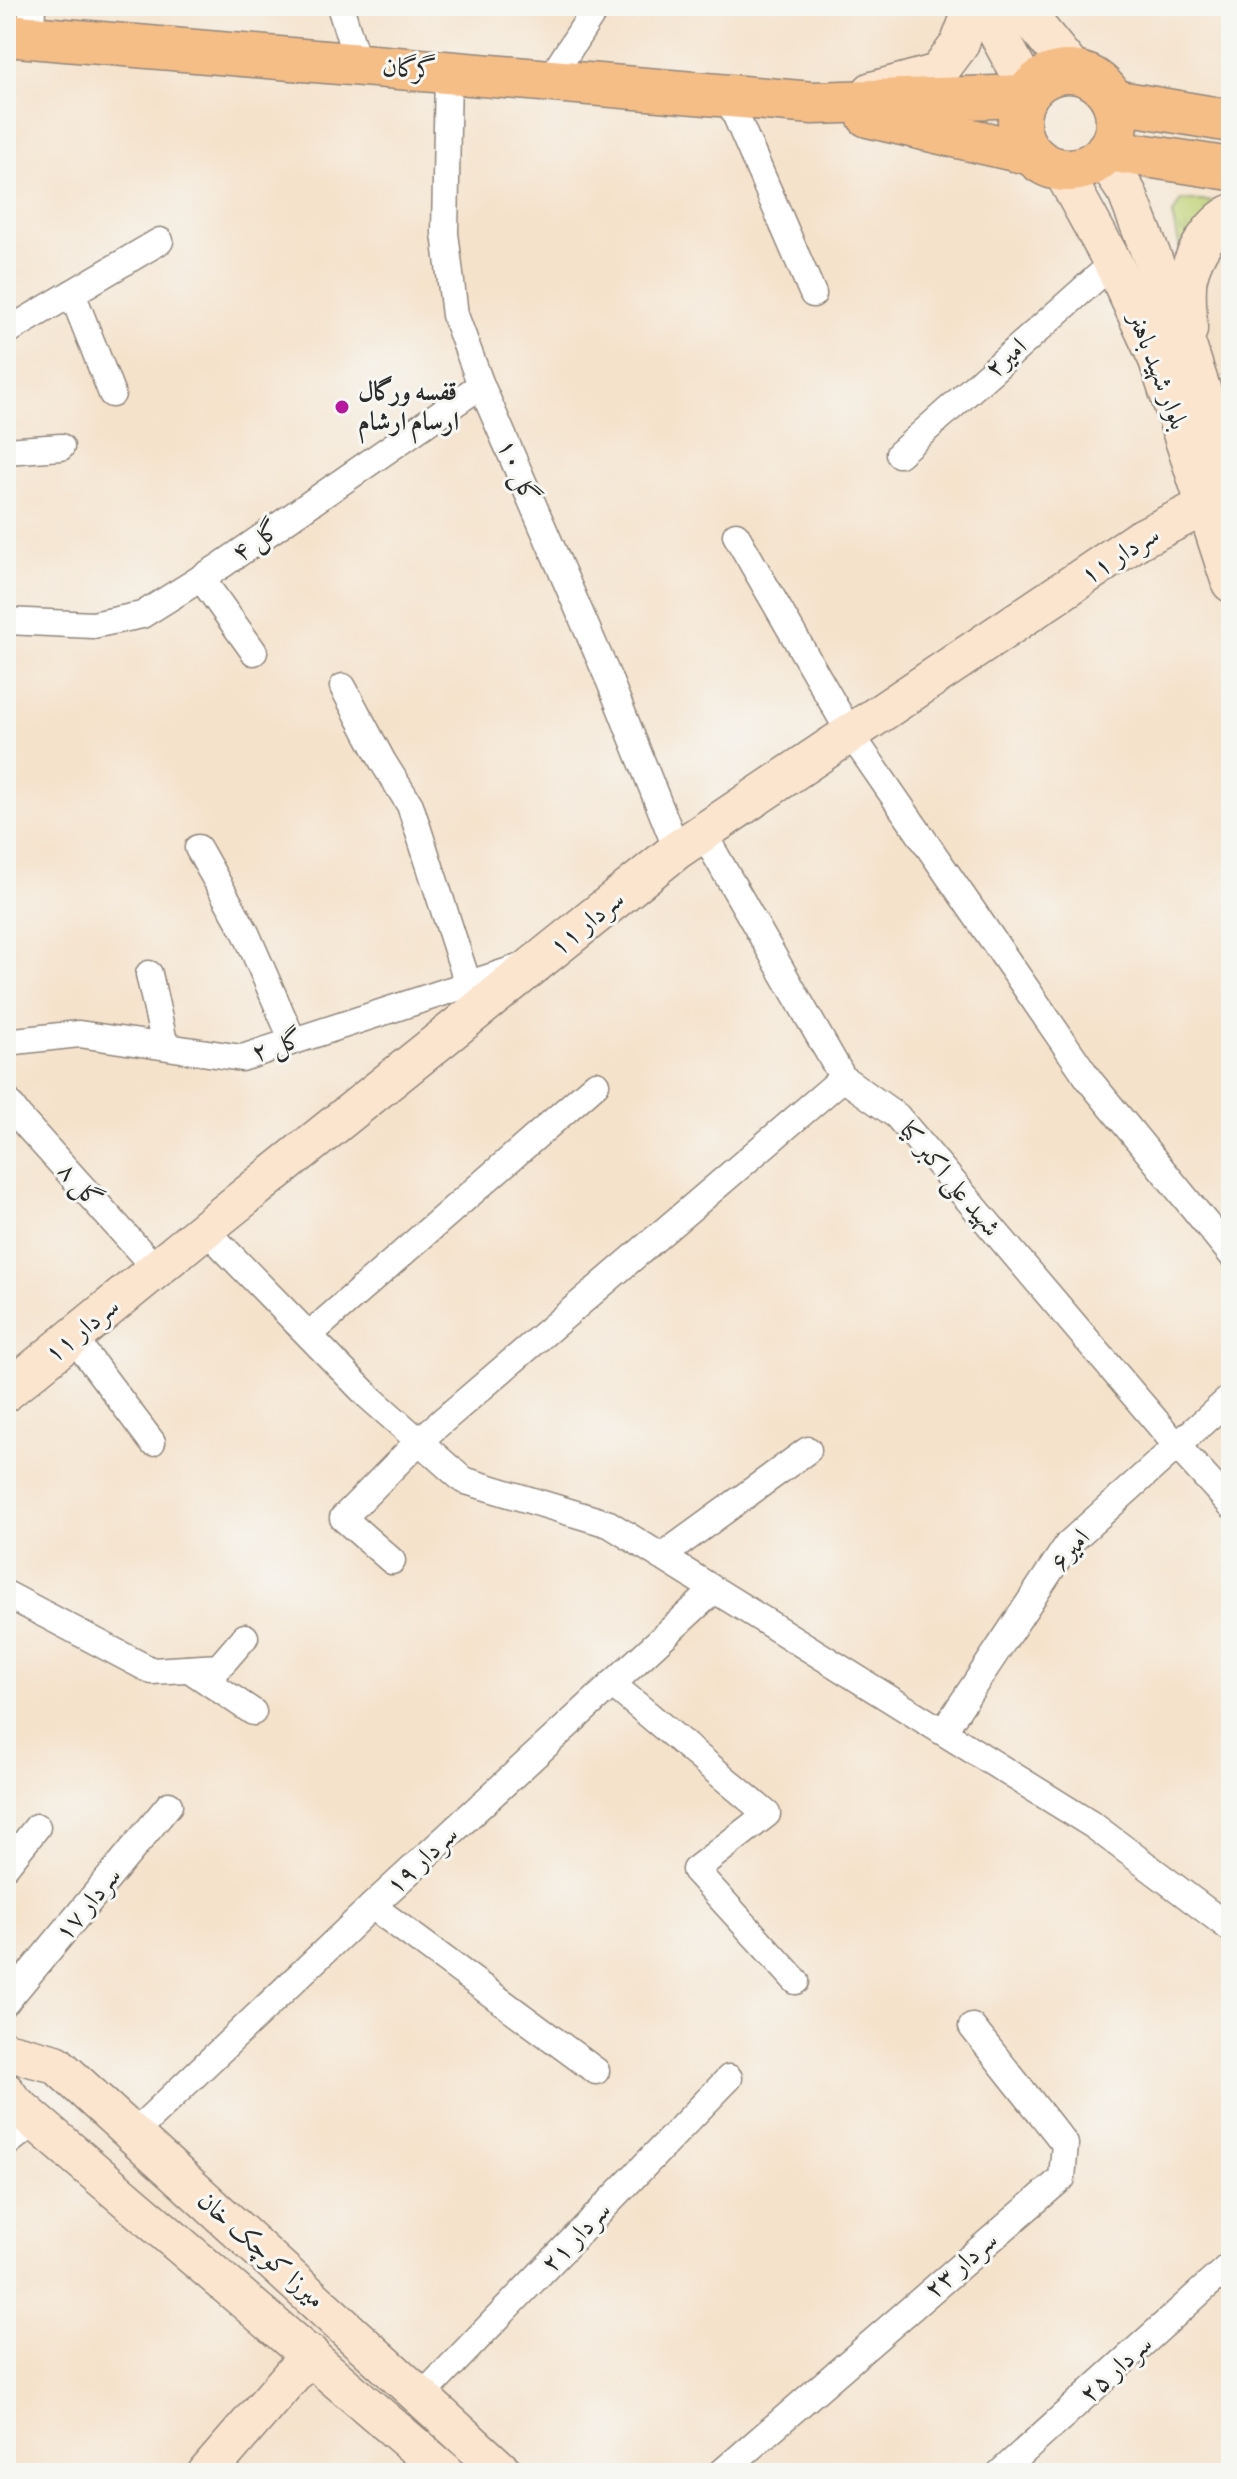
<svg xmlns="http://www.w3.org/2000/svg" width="1237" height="2479" font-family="'Libre Bodoni',Amiri,serif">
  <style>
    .grass { fill: url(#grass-tufts); stroke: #757e50; stroke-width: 2 }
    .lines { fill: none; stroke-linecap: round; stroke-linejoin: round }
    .street-casing { stroke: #90867b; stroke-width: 29 }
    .secondary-casing { stroke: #90867b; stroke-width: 41 }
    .primary-casing { stroke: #90867b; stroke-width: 45 }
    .street { stroke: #fff; stroke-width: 26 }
    .secondary { stroke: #fbe5cf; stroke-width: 38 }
    .primary { stroke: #f6be87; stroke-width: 42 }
    .poi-dot { fill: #b5179e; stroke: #f6f6f2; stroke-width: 3 }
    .labels { text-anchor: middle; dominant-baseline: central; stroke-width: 6; stroke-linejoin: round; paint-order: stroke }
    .street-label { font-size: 26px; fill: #2b2b2b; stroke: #f6f6f2 }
    .poi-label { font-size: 26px; font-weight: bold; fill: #2b2b2b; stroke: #f6f6f2; text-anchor: start }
  </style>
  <defs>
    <pattern id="grass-tufts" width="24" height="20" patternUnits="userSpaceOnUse" patternTransform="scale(2)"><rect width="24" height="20" fill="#bfd174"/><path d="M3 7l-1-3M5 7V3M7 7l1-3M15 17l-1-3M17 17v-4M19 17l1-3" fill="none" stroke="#a4b465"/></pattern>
  </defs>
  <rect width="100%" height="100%" fill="#f6f6f2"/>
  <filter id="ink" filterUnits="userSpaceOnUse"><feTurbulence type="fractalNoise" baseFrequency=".0125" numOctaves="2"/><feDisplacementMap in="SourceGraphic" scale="16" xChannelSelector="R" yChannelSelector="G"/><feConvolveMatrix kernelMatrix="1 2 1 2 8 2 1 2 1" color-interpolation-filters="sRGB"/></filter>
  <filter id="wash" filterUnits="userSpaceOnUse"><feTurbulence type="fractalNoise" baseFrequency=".006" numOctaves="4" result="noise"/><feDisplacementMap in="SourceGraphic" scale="32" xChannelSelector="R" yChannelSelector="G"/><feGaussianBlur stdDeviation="1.8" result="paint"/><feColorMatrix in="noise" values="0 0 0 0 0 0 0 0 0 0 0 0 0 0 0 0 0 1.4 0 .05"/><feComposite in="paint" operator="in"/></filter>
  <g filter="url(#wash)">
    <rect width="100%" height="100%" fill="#f5e2cb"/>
    <polygon class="grass" points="1181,200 1218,202 1182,255 1172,216"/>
  </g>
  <g filter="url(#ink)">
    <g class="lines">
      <g class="street-casing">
        <g id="street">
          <polyline points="340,6 358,64"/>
          <polyline points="31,37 32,6"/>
          <polyline points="448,72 445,233 455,315 481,385 610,682 677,850"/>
          <polyline points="549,81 597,6"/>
          <polyline points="727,95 813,294"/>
          <polyline points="72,293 112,394"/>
          <polyline points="6,332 160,241"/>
          <polyline points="6,451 61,447"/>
          <polyline points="899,454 1113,263"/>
          <polyline points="736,535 850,733 1090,1081 1231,1254"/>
          <polyline points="201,578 254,652"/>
          <polyline points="6,621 93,625 142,615 222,565 481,385"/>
          <polyline points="343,687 383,762 410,805 468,984"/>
          <polyline points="703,833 843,1078 897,1116 1178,1447 1231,1505"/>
          <polyline points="198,848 246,933 293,1041"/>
          <polyline points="149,974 165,1046"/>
          <polyline points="6,1042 79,1034 242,1058 521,967"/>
          <polyline points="6,1099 19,1117 156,1269"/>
          <polyline points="205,1229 368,1396 463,1480 609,1524 1094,1826 1231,1929"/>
          <polyline points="309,1335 596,1084"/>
          <polyline points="73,1337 152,1442"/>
          <polyline points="661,1557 808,1450"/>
          <polyline points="392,1561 343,1518 419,1441 843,1078"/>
          <polyline points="6,1594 152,1671 219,1667 245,1637"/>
          <polyline points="189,1669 253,1712"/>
          <polyline points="612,1684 767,1814 695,1870 796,1981"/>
          <polyline points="943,1732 1068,1544 1231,1397"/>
          <polyline points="6,1866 37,1827"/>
          <polyline points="372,1906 596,2071"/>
          <polyline points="6,2002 169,1805"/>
          <polyline points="133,2134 372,1906 714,1590"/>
          <polyline points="6,2144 36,2121"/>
          <polyline points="422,2396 729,2078"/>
          <polyline points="721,2473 1062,2178 1065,2144 972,2027"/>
          <polyline points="1000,2473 1231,2264"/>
        </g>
      </g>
      <g class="secondary-casing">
        <g id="secondary">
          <polyline points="983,6 1029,91"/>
          <polyline points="1020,6 1074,72"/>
          <polyline points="872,91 938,73 959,45 974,6"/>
          <polyline points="1102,155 1127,193 1188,349 1231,480"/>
          <polyline points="1062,170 1113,263 1158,360 1231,583"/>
          <path d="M1188 330C1188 314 1185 293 1188 277 1193 255 1211 224 1231 214"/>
          <polyline points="6,1392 205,1229 677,850 1138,540 1205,506"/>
          <polyline points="6,2051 56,2064 504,2473"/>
          <polyline points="6,2092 12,2101 446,2473"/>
          <polyline points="207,2473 310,2354"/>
        </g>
      </g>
      <g class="primary-casing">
        <g id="primary">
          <polyline points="6,35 813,103 1026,96"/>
          <circle cx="1068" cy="121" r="49"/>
          <polyline points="1113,101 1231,121"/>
          <polyline points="868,116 1032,154"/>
          <polyline points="1107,150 1231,169"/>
        </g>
      </g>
      <use href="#street" class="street"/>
      <use href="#secondary" class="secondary"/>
      <use href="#primary" class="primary"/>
    </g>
  </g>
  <circle class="poi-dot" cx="342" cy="407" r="8"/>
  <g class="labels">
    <g class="street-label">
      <text transform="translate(409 69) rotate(5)">گرگان</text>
      <text transform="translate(1006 358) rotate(-42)">امیر۲</text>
      <text transform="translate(1158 371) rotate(69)">بلوار شهید باهنر</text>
      <text transform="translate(518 471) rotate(67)">گل ۱۰</text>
      <text transform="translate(256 541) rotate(-35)">گل ۴</text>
      <text transform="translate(1120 555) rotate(-32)">سردار ۱۱</text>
      <text transform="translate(587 923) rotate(-39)">سردار ۱۱</text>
      <text transform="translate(277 1046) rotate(-18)">گل ۲</text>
      <text transform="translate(950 1179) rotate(50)">شهید علی اکبر کیا</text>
      <text transform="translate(80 1185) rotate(48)">گل ۸</text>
      <text transform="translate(82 1330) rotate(-39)">سردار ۱۱</text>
      <text transform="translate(1070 1550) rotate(-49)">امیر۶</text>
      <text transform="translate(422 1860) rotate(-43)">سردار ۱۹</text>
      <text transform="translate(88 1904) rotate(-50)">سردار ۱۷</text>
      <text transform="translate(576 2237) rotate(-46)">سردار ۲۱</text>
      <text transform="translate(261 2250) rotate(42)">میرزا کوچک خان</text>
      <text transform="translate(961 2265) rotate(-41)">سردار ۲۳</text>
      <text transform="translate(1116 2369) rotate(-42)">سردار ۲۵</text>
    </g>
    <g class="poi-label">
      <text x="358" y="392">قفسه ورگال<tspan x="358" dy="30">ارسام ارشام</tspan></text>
    </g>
  </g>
  <rect width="1237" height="2479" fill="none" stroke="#f6f6f2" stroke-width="32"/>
</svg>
